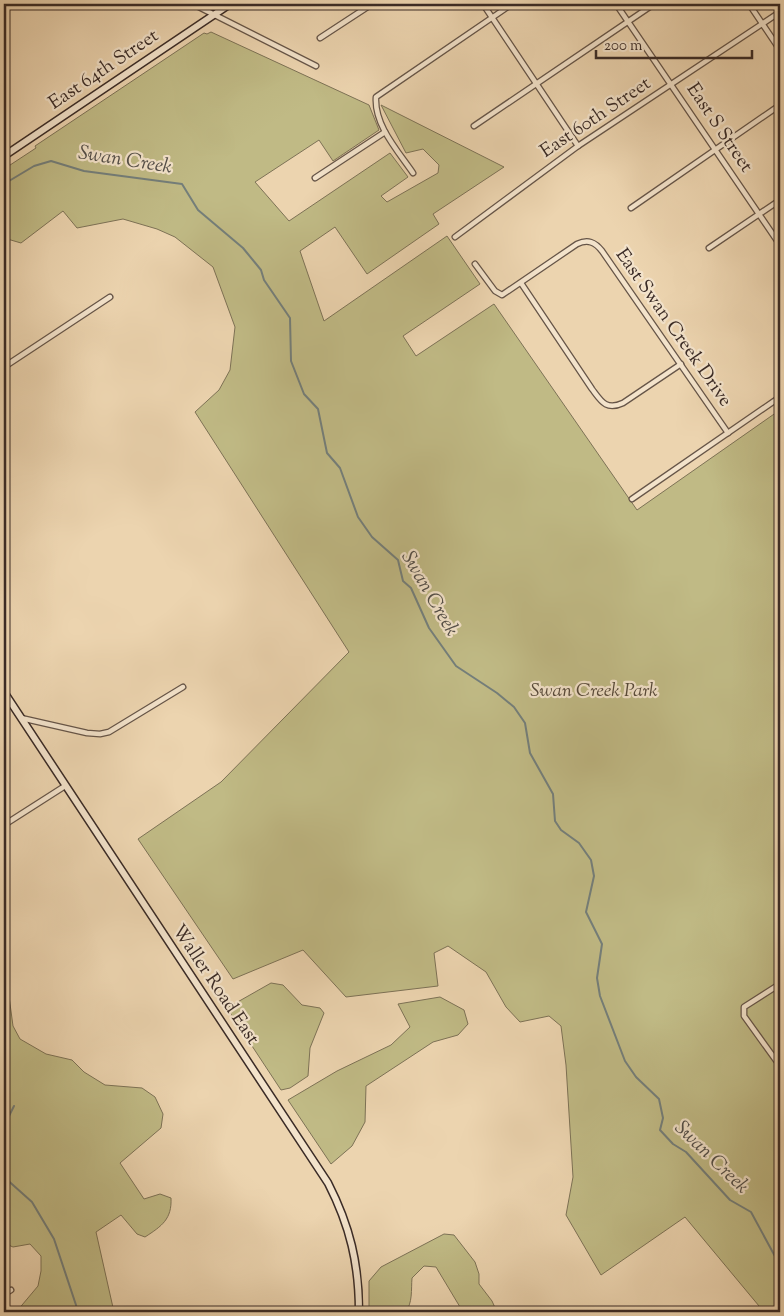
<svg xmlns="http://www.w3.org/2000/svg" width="784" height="1316" font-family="'Sorts Mill Goudy',serif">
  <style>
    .green { fill: #c0ba85; stroke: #7d7256 }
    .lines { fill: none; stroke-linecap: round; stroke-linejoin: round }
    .stream { stroke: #747f7b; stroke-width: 2 }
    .street-casing { stroke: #665548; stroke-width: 7 }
    .secondary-casing { stroke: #3a2b26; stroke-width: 9 }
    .street { stroke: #f3e3cb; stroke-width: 4.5 }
    .secondary { stroke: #f3e3cb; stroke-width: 6 }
    .labels { text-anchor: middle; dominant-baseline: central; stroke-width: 4.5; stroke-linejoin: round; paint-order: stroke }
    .street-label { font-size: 19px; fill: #3a2b26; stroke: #f3e3cb }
    .park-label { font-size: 19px; font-style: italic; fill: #554839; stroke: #f3e3cb }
    .water-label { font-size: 20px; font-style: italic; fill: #524e49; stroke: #f3e3cb }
  </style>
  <rect width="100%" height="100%" fill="#ecd4af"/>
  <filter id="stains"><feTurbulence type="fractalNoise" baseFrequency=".004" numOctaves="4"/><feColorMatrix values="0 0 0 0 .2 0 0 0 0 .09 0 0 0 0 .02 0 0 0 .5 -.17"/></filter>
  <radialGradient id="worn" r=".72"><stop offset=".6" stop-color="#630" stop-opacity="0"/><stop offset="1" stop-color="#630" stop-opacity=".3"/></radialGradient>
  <g class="green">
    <polygon points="211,32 369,105 379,130 333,161 319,140 255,182 289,221 390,153 408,177 381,196 387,202 438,173 439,165 423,149 406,153 381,105 504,167 433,214 439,224 367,274 335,227 300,251 324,321 447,236 480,284 403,336 416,356 494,304 637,510 777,412 780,415 780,1312 764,1312 685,1217 601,1275 566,1215 573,1177 566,1065 561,1026 549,1016 520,1022 506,1007 486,972 448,946 434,953 438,986 346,997 303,950 233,979 138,839 221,782 349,652 195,412 219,390 230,370 235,327 213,267 175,237 157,229 123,219 77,228 63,211 21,243 4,238 4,169 36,148 35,146 204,33 207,34"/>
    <path d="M4 974 8 989 13 1026 20 1039 46 1054 72 1060 84 1072 105 1085 142 1088 155 1097 163 1114 161 1128 120 1163 144 1199 160 1194 171 1198C172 1219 162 1226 145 1237L137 1234 121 1215 96 1232 114 1312H18L17 1311 38 1286 41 1271V1256L30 1244 13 1247 4 1243Z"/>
    <polygon points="271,983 283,985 302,1005 320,1008 324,1013 310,1048 308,1076 290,1088 281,1090 227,1008"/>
    <polygon points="440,997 464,1010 468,1024 458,1035 433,1042 366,1086 365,1122 352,1146 331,1164 288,1100 337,1071 391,1045 410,1027 398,1004"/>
    <path d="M444 1234 454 1235 475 1262 479 1274V1284L492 1301 497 1312H463L436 1267 424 1266 412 1278C411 1289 413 1304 405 1312H369V1281L381 1267Z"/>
  </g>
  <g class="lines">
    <g class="stream">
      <polyline points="4,184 34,166 51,161 84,171 182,184 198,210 243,248 261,270 264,280 290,318 291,361 304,394 318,409 327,453 340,468 358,517 372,537 398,560 403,581 411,588 429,628 456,666 497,693 514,707 525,723 530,753 553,794 555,821 561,830 579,843 591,860 594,876 586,912 602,944 597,978 600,996 625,1061 636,1077 659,1099 663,1118 660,1130 673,1144 686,1152 730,1200 751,1212 777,1260 780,1263"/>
      <polyline points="4,1126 14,1106"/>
      <polyline points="4,1177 32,1202 54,1239 76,1305 77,1312"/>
    </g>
    <g class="street-casing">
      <g id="street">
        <polyline points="193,4 316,66"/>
        <polyline points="483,4 578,146"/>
        <polyline points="616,4 780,245"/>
        <polyline points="749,4 780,50"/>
        <polyline points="320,38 372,4"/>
        <polyline points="474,126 654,4"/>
        <path d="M413 173C398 151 374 125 376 97L512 4"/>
        <polyline points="315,178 385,132"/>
        <polyline points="631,208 780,105"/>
        <polyline points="455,237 578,146 780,12"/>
        <polyline points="709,248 780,200"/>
        <path d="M475 264 495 291 502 295 577 244C588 239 595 242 602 251L728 433"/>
        <path d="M521 283 592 389C601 401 606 411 623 403L681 364"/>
        <polyline points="4,367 110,297"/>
        <polyline points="632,499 780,397"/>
        <polyline points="21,718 87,733 100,734 109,732 183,687"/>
        <polyline points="4,825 65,786"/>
        <polyline points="780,984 744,1007 744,1016 780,1066"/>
        <polyline points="4,1294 11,1290"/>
      </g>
    </g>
    <g class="secondary-casing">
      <g id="secondary">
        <polyline points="4,156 230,4"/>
        <path d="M4 692 328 1183C350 1226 359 1264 359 1312"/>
      </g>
    </g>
    <use href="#street" class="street"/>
    <use href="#secondary" class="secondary"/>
  </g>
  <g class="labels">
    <g class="street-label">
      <text transform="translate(104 70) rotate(-34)">East 64th Street</text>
      <text transform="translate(596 118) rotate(-34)">East 60th Street</text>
      <text transform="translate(719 128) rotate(56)">East S Street</text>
      <text transform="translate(673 328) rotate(55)">East Swan Creek Drive</text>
      <text transform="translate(215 985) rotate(56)">Waller Road East</text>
    </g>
    <g class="park-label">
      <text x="594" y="691">Swan Creek Park</text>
    </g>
    <g class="water-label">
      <text transform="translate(125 161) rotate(9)">Swan Creek</text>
      <text transform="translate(429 594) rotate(60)">Swan Creek</text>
      <text transform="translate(711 1158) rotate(44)">Swan Creek</text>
    </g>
  </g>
  <rect width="784" height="1316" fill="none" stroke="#ecd4af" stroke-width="20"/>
  <rect x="5" y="5" width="774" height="1306" fill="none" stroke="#3a2b26" stroke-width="2.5"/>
  <rect x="10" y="10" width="764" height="1296" fill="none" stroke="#3a2b26"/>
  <path d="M596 50v8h156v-8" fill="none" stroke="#3a2b26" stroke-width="2.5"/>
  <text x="604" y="50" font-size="15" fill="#3a2b26" stroke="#f3e3cb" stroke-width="4" paint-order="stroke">200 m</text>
  <rect width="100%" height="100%" filter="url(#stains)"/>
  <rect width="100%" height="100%" fill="url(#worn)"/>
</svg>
